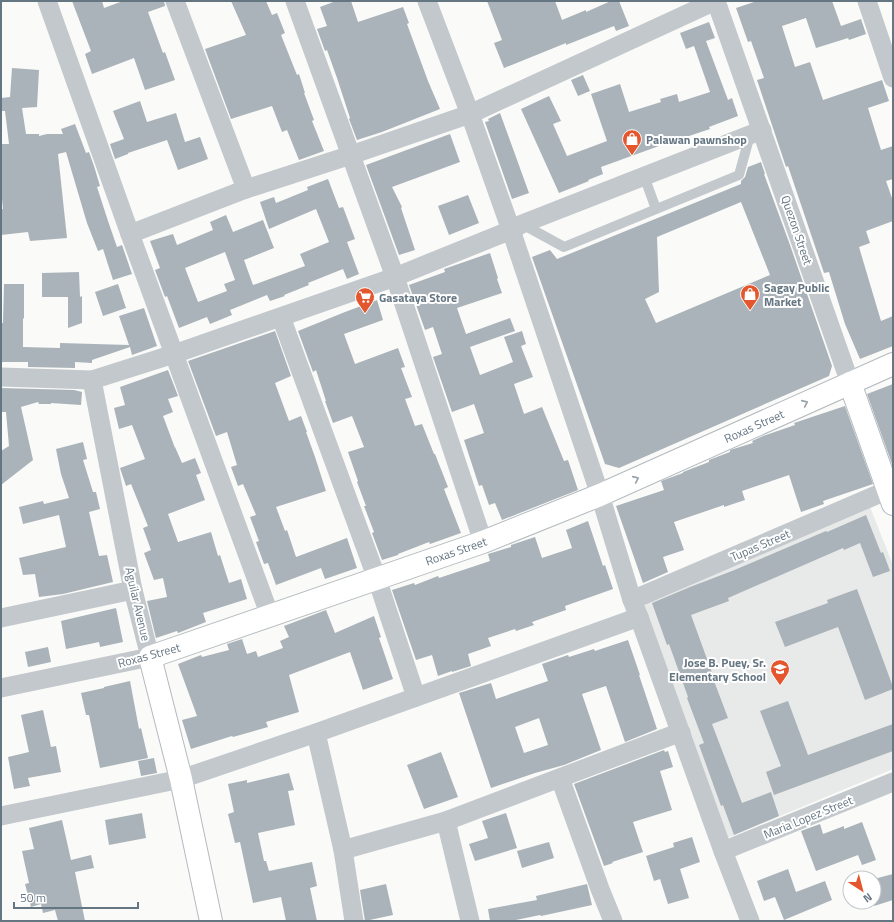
<svg xmlns="http://www.w3.org/2000/svg" width="894" height="922" font-family="'Titillium Web',sans-serif">
  <style>
    .built { fill: #e8e9e9 }
    .building { fill: #aab3b9; fill-rule: evenodd }
    .lines { fill: none; stroke-linecap: round; stroke-linejoin: round }
    .secondary-casing { stroke: #b3babf; stroke-width: 24 }
    .lane { stroke: #c3c8cc; stroke-width: 10 }
    .street { stroke: #c3c8cc; stroke-width: 19 }
    .secondary { stroke: #fff; stroke-width: 22 }
    .oneway { stroke: #939fa8 }
    .labels { text-anchor: middle; dominant-baseline: central; stroke-width: 4; stroke-linejoin: round; paint-order: stroke }
    .poi-label { font-size: 12px; font-weight: bold; fill: #657683; stroke: #fff; text-anchor: start }
    .street-label { font-size: 12px; fill: #657683; stroke: #fff }
  </style>
  <rect width="100%" height="100%" fill="#fafaf8"/>
  <polygon class="built" points="870,507 893,565 893,769 720,841 639,603"/>
  <g class="building">
    <polygon points="72,1 102,1 104,8 123,1 164,1 165,6 148,12 163,53 165,52 175,80 145,90 134,58 92,74 85,54 91,51"/>
    <polygon points="231,1 266,1 272,15 277,13 285,33 281,35 297,75 299,74 305,93 304,93 314,120 312,121 324,151 299,160 287,130 282,132 272,106 231,119 205,49 246,35"/>
    <polygon points="336,1 351,1 358,22 403,7 409,23 407,24 428,81 440,109 382,132 357,140 349,119 350,118 337,78 327,50 325,51 317,29 327,26 320,7"/>
    <polygon points="487,1 555,1 562,20 586,10 586,12 611,1 619,1 629,26 616,31 614,26 566,45 566,43 504,68 494,43 502,40"/>
    <polygon points="757,1 832,1 841,26 861,19 866,34 849,40 848,38 816,48 806,18 782,26 795,67 810,62 823,100 882,80 889,101 868,108 881,150 893,146 893,179 886,181 893,201 893,221 866,231 870,243 859,247 881,321 893,316 893,346 860,359 845,324 829,272 824,273 788,166 786,167 757,80 764,78 751,41 748,42 736,8"/>
    <polygon points="709,22 715,38 706,41 728,100 732,98 738,116 709,127 710,129 659,146 601,167 603,174 588,180 589,181 559,193 521,109 549,96 561,121 553,124 567,156 607,141 591,94 620,84 629,112 661,102 660,99 677,94 679,102 710,92 694,46 686,49 680,33"/>
    <polygon points="12,68 39,70 37,107 22,108 26,134 39,134 39,136 47,134 63,134 61,129 75,124 86,153 89,152 94,166 100,186 97,187 108,221 117,247 122,245 132,274 113,280 103,249 98,251 87,223 66,152 58,154 67,238 30,241 28,232 1,235 1,209 3,209 1,189 1,144 9,144 5,111 1,111 1,98 10,97"/>
    <polygon points="583,75 590,91 578,96 571,80"/>
    <polygon points="140,101 147,122 176,113 185,142 200,137 208,159 178,170 167,140 128,153 128,154 115,159 110,144 124,139 113,111"/>
    <polygon points="500,113 529,193 512,199 485,122 489,121 488,119"/>
    <polygon points="450,134 460,162 392,187 402,207 401,208 415,250 399,255 366,165"/>
    <path d="M761 162 765 174H764L790 245 832 366 829 376 619 468 605 464 532 257 550 250 557 259 741 184V181L745 177 748 167ZM741 202 770 275 656 323 645 299 659 292 657 237Z"/>
    <path d="M328 179 339 208 343 207 355 239 347 242 359 274 347 279 343 269 308 283 309 285 284 295 285 296 270 301 267 295 230 310 232 315 210 324 207 317 179 328 167 296 165 297 155 270 160 268 150 241 173 234 177 245 213 230 210 222 226 215 233 232 263 220 274 248 244 260 253 285 305 266 300 254 329 242 316 209 269 229 260 202 274 197 276 203 308 190 307 187ZM225 252 235 280 224 284 227 291 198 302 185 268Z"/>
    <polygon points="468,195 479,223 449,235 438,206"/>
    <polygon points="490,253 498,278 497,279 502,293 457,308 466,334 510,318 515,331 470,347 480,375 513,362 504,337 522,331 526,344 521,346 533,377 514,384 524,414 542,407 564,461 568,460 578,490 502,520 495,503 489,505 482,485 479,486 464,440 484,433 474,404 452,412 433,357 442,354 433,327 425,330 409,285 445,272 444,269"/>
    <polygon points="79,272 80,297 82,296 82,323 68,328 68,297 42,297 42,273"/>
    <polygon points="4,284 24,284 24,319 23,318 23,347 60,348 60,343 129,345 119,316 144,308 157,346 132,355 130,347 92,360 92,363 75,362 75,368 28,367 28,362 1,362 1,323 3,323"/>
    <polygon points="118,284 126,308 103,316 95,292"/>
    <polygon points="377,300 383,320 344,334 355,364 398,348 405,367 401,368 412,397 405,399 415,426 422,424 434,454 435,454 448,487 444,489 461,533 430,544 429,542 398,554 398,555 382,560 372,533 374,532 364,506 366,506 357,482 358,481 348,452 364,447 352,416 333,423 325,401 326,401 316,370 313,372 298,331 345,312"/>
    <polygon points="275,331 291,376 275,383 289,421 301,416 307,432 306,432 315,457 326,491 276,507 285,531 287,530 296,557 347,538 357,568 325,579 321,568 276,585 268,563 264,564 256,542 259,541 250,517 256,515 243,484 238,486 231,467 237,465 227,432 216,436 188,361"/>
    <polygon points="168,370 178,396 168,399 173,412 163,416 175,448 175,447 182,463 195,458 201,473 196,475 205,500 168,514 178,542 211,532 218,556 220,555 229,583 241,579 247,599 203,613 206,622 178,633 177,631 156,638 147,601 167,597 163,578 154,580 144,553 151,550 143,528 148,526 131,484 126,486 120,468 145,459 132,425 119,429 114,408 125,405 120,387"/>
    <polygon points="893,384 893,467 867,394"/>
    <polygon points="1,388 74,390 82,392 81,405 51,403 51,404 39,404 38,402 21,407 33,460 1,485 1,451 9,446 6,412 1,412"/>
    <polygon points="845,406 873,484 823,501 824,504 801,512 789,475 742,491 745,500 724,507 724,505 674,522 684,550 663,557 668,572 643,583 616,506 664,490 661,481 683,473 683,472 709,462 709,460 730,452 730,450 753,443 752,441 763,436 795,425 794,423"/>
    <polygon points="83,442 87,459 83,460 93,492 96,492 100,509 89,512 99,556 107,555 113,582 63,594 39,597 35,574 23,575 19,558 66,547 59,515 23,524 19,507 43,501 44,504 69,498 61,474 56,449"/>
    <polygon points="866,515 881,553 883,552 890,571 873,577 860,543 844,550 843,548 728,598 729,601 691,615 715,681 714,681 728,718 712,724 742,803 771,792 779,816 734,835 723,805 721,806 699,745 704,743 687,698 688,697 669,644 667,645 652,603 690,587 732,571 826,531 827,532"/>
    <polygon points="588,521 603,566 605,565 613,589 565,606 566,610 532,622 534,625 516,631 515,629 488,638 491,646 468,654 471,666 452,672 452,671 438,676 432,655 416,660 392,590 414,583 415,585 438,576 439,578 490,561 488,554 511,547 511,545 535,537 542,558 572,548 566,530"/>
    <polygon points="857,589 893,687 893,689 865,700 838,627 785,647 775,622 828,603 827,600"/>
    <polygon points="116,608 123,642 100,647 99,642 66,649 61,621"/>
    <polygon points="326,610 335,633 374,616 381,637 379,638 393,679 363,690 350,652 289,675 299,712 266,722 268,727 233,737 232,736 191,749 182,720 197,716 178,664 201,655 202,657 229,650 227,644 242,639 247,654 256,651 258,657 283,648 280,641 289,637 284,626"/>
    <path d="M628 640 640 675H639L657 729 625 742 606 686 582 694 601 750 564 765 535 773 491 788 459 693 491 683 496 699 548 681 542 664 568 655 569 657 594 649 595 651ZM539 718 548 745 524 753 515 727Z"/>
    <polygon points="48,647 51,662 28,667 25,652"/>
    <polygon points="130,681 139,729 141,728 148,758 100,768 89,715 86,715 81,693 104,688 104,687"/>
    <polygon points="788,701 808,755 893,724 893,751 774,795 766,772 781,766 760,711"/>
    <polygon points="43,710 51,747 56,746 61,772 28,778 30,786 14,789 8,757 29,752 21,715"/>
    <polygon points="664,750 665,752 668,751 673,767 660,771 672,810 633,822 643,852 612,862 613,863 604,866 574,784"/>
    <polygon points="441,752 458,797 424,809 407,765"/>
    <polygon points="154,758 157,773 141,776 138,761"/>
    <polygon points="289,773 294,790 288,791 295,825 258,833 264,861 266,861 269,871 312,862 317,886 310,888 317,921 286,921 281,897 253,903 240,842 235,843 228,814 234,812 228,784 247,780 247,783"/>
    <polygon points="142,813 146,838 109,845 105,820"/>
    <polygon points="506,813 517,848 475,861 469,844 488,838 482,821"/>
    <polygon points="62,820 71,860 91,855 94,868 75,872 85,921 58,921 55,910 43,913 41,904 31,907 25,884 29,883 22,851 34,849 29,828"/>
    <polygon points="862,822 876,860 862,865 858,855 816,871 801,831 820,824 823,834 844,826 844,829"/>
    <polygon points="692,837 700,862 680,869 689,898 668,904 660,879 654,881 646,856 674,847 673,843"/>
    <polygon points="549,842 554,858 522,868 517,851"/>
    <polygon points="788,869 796,892 825,881 832,900 784,920 775,897 764,901 757,881"/>
    <polygon points="893,874 893,900 874,906 874,879"/>
    <polygon points="386,884 393,915 365,921 360,890"/>
    <polygon points="587,884 592,905 541,916 540,915 511,921 490,921 488,909 537,900 536,896"/>
  </g>
  <g class="lines">
    <g class="secondary-casing">
      <g id="secondary">
        <polyline points="850,383 893,504"/>
        <polyline points="211,921 181,779 150,657 483,542 600,495 893,364"/>
      </g>
    </g>
    <g class="lane">
      <polyline points="644,176 656,209"/>
      <polyline points="522,224 564,247 739,175 750,135"/>
    </g>
    <g class="street">
      <polyline points="47,1 130,234 270,616"/>
      <polyline points="175,1 246,189"/>
      <polyline points="295,1 395,277 483,542"/>
      <polyline points="427,1 470,114 511,230 600,495 632,600 639,617 723,851 750,921"/>
      <polyline points="716,1 850,383"/>
      <polyline points="867,1 893,78"/>
      <polyline points="130,234 246,189 351,155 470,114 715,1"/>
      <polyline points="281,317 377,579 416,697"/>
      <polyline points="1,377 92,380 174,354 395,277 511,230 522,224 762,130"/>
      <polyline points="632,600 888,490"/>
      <polyline points="1,618 133,590"/>
      <polyline points="1,688 150,657 133,590 92,380"/>
      <polyline points="316,733 343,850 354,921"/>
      <polyline points="560,778 600,889 613,921"/>
      <polyline points="1,816 181,779 316,733 639,617"/>
      <polyline points="446,821 470,921"/>
      <polyline points="343,850 446,821 681,732"/>
      <polyline points="723,851 893,782"/>
    </g>
    <use href="#secondary" class="secondary"/>
  </g>
  <defs><path id="oneway-chevron" d="M-2-3.5L2.5 0L-2 3.5" fill="none" stroke-width="1.6" stroke-linecap="round" stroke-linejoin="round"/></defs>
  <g class="oneway">
    <use href="#oneway-chevron" transform="translate(805 403) rotate(-24)"/>
    <use href="#oneway-chevron" transform="translate(636 479) rotate(-24)"/>
  </g>
  <defs>
    <g id="shop-pin" transform="scale(1)"><path d="M0 17L-7.5 6A9.5 9.5 0 1 1 7.5 6Z" fill="#e4572e" stroke="#fff"/><path d="M-5-2.5h2.3a2.7 3.5 0 0 1 5.4 0H5L5.5 6h-11ZM-1.5-2.5h3a1.5 2.3 0 0 0-3 0Z" fill="#fff"/></g>
    <g id="supermarket-pin" transform="scale(1)"><path d="M0 17L-7.5 6A9.5 9.5 0 1 1 7.5 6Z" fill="#e4572e" stroke="#fff"/><path d="M-6-5.5h2.5l.6 2H6L4.5 2H-2.5L-4.4-4H-6ZM-1.5 3.2a1.3 1.3 0 1 0 .1 0ZM3 3.2a1.3 1.3 0 1 0 .1 0Z" fill="#fff"/></g>
    <g id="school-pin" transform="scale(1)"><path d="M0 17L-7.5 6A9.5 9.5 0 1 1 7.5 6Z" fill="#e4572e" stroke="#fff"/><path d="M0-5L7-2L0 1L-7-2ZM-4 1L0 2.5L4 1V4Q0 6-4 4Z" fill="#fff"/></g>
  </defs>
  <g fill-rule="evenodd">
    <use href="#shop-pin" x="632" y="139"/>
    <use href="#shop-pin" x="750" y="294"/>
    <use href="#supermarket-pin" x="365" y="297"/>
    <use href="#school-pin" x="780" y="669"/>
  </g>
  <g class="labels">
    <g class="poi-label">
      <text x="646" y="139">Palawan pawnshop</text>
      <text x="764" y="287">Sagay Public<tspan x="764" dy="14">Market</tspan></text>
      <text x="379" y="297">Gasataya Store</text>
      <text x="766" y="662" text-anchor="end">Jose B. Puey, Sr.<tspan x="766" dy="14">Elementary School</tspan></text>
    </g>
    <g class="street-label">
      <text transform="translate(797 230) rotate(71)">Quezon Street</text>
      <text transform="translate(754 426) rotate(-24)">Roxas Street</text>
      <text transform="translate(760 545) rotate(-23)">Tupas Street</text>
      <text transform="translate(456 551) rotate(-19)">Roxas Street</text>
      <text transform="translate(138 604) rotate(77)">Aguilar Avenue</text>
      <text transform="translate(149 655) rotate(-15)">Roxas Street</text>
      <text transform="translate(808 817) rotate(-22)">Maria Lopez Street</text>
    </g>
  </g>
  <rect width="894" height="922" fill="none" stroke="#657683" stroke-width="4"/>
  <g transform="translate(862 890) rotate(144)"><circle r="19" fill="#ffffff" stroke="#c1c8cd"/>
  <path d="M0-3L7 15L0 10L-7 15Z" fill="#e4572e"/>
  <text y="-6" font-size="11" font-weight="bold" text-anchor="middle" fill="#657683">N</text>
  </g>
  <path d="M14 902v6h124v-6" fill="none" stroke="#657683" stroke-width="2"/>
  <text x="20" y="902" font-size="12" fill="#657683" stroke="#ffffff" stroke-width="3" paint-order="stroke">50 m</text>
</svg>
